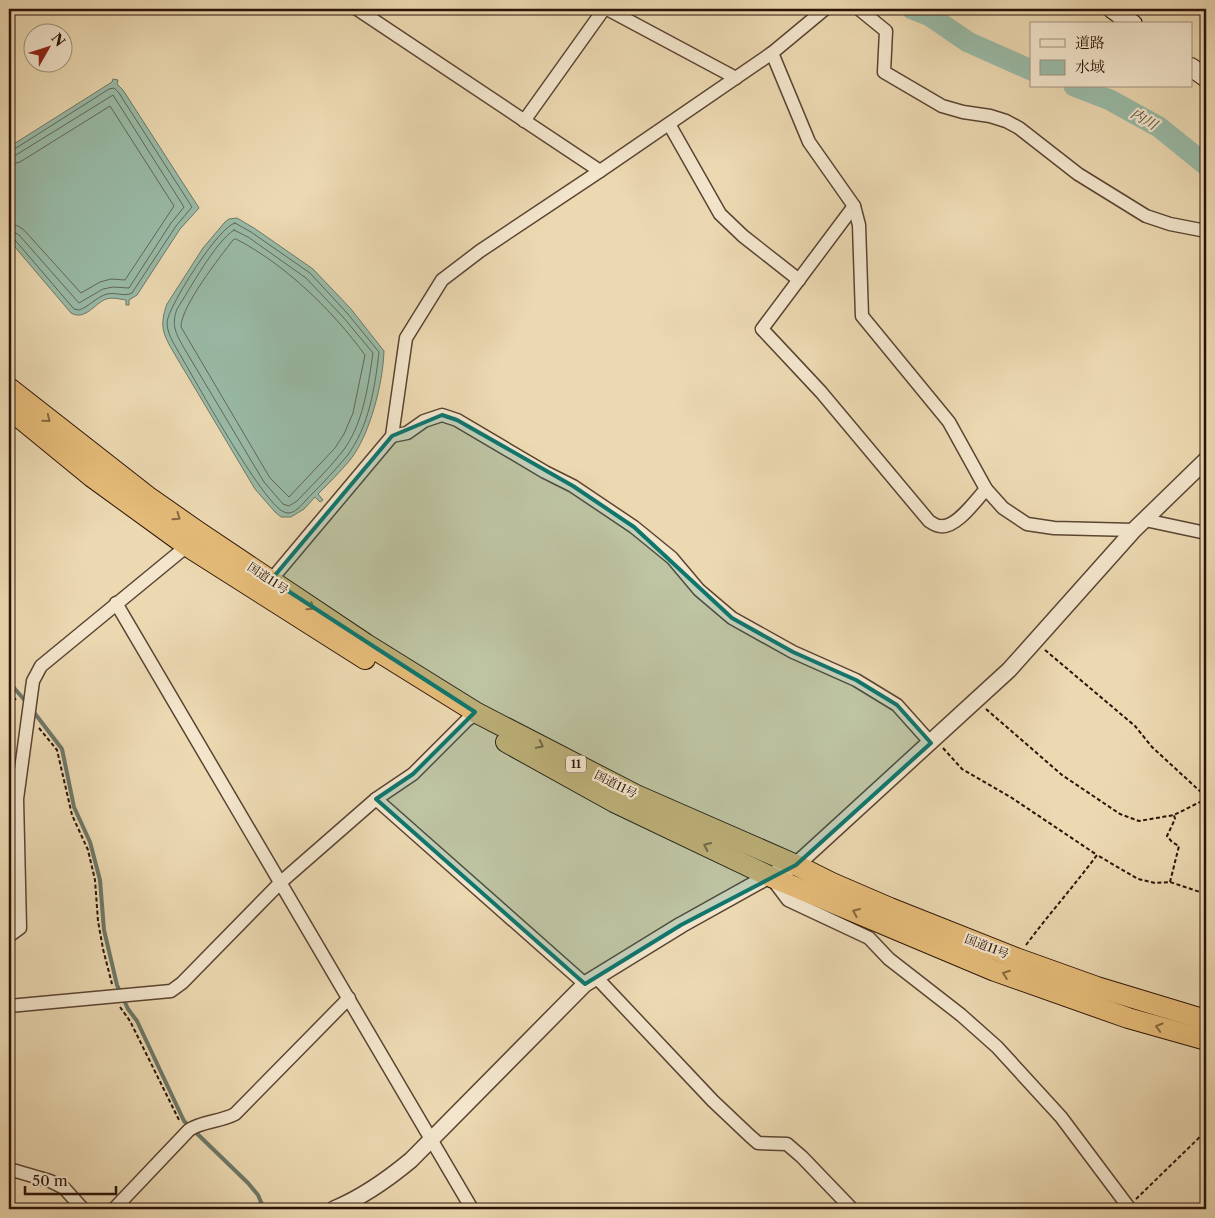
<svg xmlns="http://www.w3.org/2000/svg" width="1215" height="1218" font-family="'Libre Caslon Text','Noto Serif JP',serif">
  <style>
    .water { fill: #99bba8; stroke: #6d7868 }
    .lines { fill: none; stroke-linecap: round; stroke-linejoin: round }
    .shore { stroke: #626758; stroke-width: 1 }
    .stream { stroke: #6d7868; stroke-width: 4 }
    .river { stroke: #99bba8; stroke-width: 21 }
    .minor-casing { stroke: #5b4432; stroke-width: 15 }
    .tertiary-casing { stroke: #5b4432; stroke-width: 18 }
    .secondary-casing { stroke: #2b1307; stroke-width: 20 }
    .trunk-casing { stroke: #2b1307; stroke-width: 22 }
    .path { stroke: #2b1307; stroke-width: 2; stroke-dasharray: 4 2.5; stroke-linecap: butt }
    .minor { stroke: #f3e6cd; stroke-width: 12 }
    .tertiary { stroke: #f3e6cd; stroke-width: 15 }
    .secondary { stroke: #f3e6cd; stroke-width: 18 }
    .trunk { stroke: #e6bc79; stroke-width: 20 }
    .oneway { stroke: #886840 }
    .marked { fill: #0f766e; fill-opacity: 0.2; stroke: #0f766e; stroke-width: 4; stroke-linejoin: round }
    .labels { text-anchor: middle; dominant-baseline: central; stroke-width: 4.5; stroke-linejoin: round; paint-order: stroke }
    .shield { fill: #f3e6cd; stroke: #675242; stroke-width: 1 }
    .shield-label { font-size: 11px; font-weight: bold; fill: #2b1307 }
    .street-label { font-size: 12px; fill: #2b1307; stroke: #f3e6cd }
    .water-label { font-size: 14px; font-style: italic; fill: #524e3f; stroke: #f3e6cd }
  </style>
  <rect width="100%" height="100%" fill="#ecd9b2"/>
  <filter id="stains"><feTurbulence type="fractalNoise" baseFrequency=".004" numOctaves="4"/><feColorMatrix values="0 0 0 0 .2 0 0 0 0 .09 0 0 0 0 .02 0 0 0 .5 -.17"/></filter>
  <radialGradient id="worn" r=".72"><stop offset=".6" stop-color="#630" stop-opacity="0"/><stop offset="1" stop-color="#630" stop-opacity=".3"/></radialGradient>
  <g class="water">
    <path d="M113 79 118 80 117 84 123 90 199 208 180 229 137 295 129 300V305H126V300C119 299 113 297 106 299 94 304 85 321 71 313L9 240V147L112 82Z"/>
    <path d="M237 218 254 228 313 269 351 309 384 351C383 383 370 435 350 460 340 472 329 483 318 494L323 500 320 502 315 497 304 509 291 517H281L275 512 255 489 174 353C163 334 159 326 167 304L203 248 225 222 229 219Z"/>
  </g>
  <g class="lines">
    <g class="shore">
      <path d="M9 151 13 150 109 89 114 88 119 93 192 207 176 226 132 293C124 297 116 292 107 294 96 297 89 307 79 310L74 309 15 240 9 238"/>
      <polyline points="9,157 16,155 113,95 184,207 171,223 129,288 113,287 103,289 79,303 19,235 14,232 9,231"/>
      <polyline points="9,165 20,162 110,106 174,206 125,280 111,279 100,282 81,293 24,230 18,226 9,224"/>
      <path d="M235 223 251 232 310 273 347 313 379 352C375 387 369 427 347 456 336 469 323 483 311 495 304 501 295 517 284 512 262 503 194 378 178 351 173 342 167 333 167 322 169 305 219 226 235 223Z"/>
      <path d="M234 230 248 237 306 278 343 317 373 353C368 387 363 425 342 452 328 470 312 485 297 501L289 506 283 504 264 482 184 348C176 334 171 325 177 309 190 289 215 242 234 230Z"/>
      <path d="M236 239C285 264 333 311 365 355L353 413 344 434 335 448 289 497 270 478 181 327C181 306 220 257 233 240Z"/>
    </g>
    <g class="stream">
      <polyline points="9,682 27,703"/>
      <polyline points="33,711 62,749 74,807 90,842 100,880 104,930 117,985 128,1009 137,1021 184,1121 248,1183 258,1195 264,1209"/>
    </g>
    <g class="river">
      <polyline points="912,9 930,16 968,42 1031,70"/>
      <polyline points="1074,86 1110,100 1159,127 1206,165"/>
    </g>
    <g class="minor-casing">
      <g id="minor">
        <polyline points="357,9 600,171"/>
        <polyline points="607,9 736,78"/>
        <polyline points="859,9 886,31 884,72 942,106 963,112 990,116 1006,121 1019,128 1078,174 1146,216 1170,224 1206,231"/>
        <polyline points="772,53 809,142 854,206 859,225 862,316 949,422 986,489 1003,508 1027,524 1054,528 1134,530"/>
        <polyline points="524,121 604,9"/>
        <polyline points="669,124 720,214 743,236 799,280"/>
        <path d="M854 206 762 329 821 392 929 521C932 523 936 526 940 526 956 529 976 500 986 489"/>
        <polyline points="392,436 407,433 424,421 442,415 457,420 545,472 573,486 634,527 672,558 699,590 732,618 793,652 856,680 897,705 931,743"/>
        <polyline points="1145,520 1206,533"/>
        <polyline points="271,580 392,436 406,338 442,280 480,251 600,171 772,53 825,9"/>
        <polyline points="116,603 472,1209"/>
        <polyline points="376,799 585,984"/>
        <polyline points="773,880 788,900 869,938 889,959 961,1015 997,1047 1061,1117 1130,1209"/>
        <polyline points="9,936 20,928 17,799 33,681 41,666 187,546 190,541"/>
        <polyline points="596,977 713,1101 750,1136 758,1143 787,1144 802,1157 852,1209"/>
        <polyline points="9,1006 171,991 182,983 281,882 376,799 413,774 467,720 477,713"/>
        <polyline points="9,1169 50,1181 64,1188 83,1209"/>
        <path d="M114 1209 189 1130C202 1121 220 1122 235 1114L349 998"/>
      </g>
    </g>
    <g class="tertiary-casing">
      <path id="tertiary" d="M334 1209C363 1197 387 1180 411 1160L585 984 681 925 769 876 796 865 1009 670 1134 530 1206 460"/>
    </g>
    <g class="secondary-casing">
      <g id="secondary">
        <polyline points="1112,9 1133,24"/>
        <polyline points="1191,67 1206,78"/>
      </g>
    </g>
    <g class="trunk-casing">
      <g id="trunk">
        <polyline points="9,388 147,496 197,531 366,644 477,713 636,795 796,865 832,883 890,908 1016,958 1097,987 1206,1020"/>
        <polyline points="9,409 92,477 187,546 365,659"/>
        <polyline points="506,742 614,802 769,876 995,971 1128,1018 1206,1040"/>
      </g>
    </g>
    <g class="path">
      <polyline points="1045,650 1135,726 1152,747 1203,794 1206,795"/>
      <polyline points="9,692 17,701"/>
      <polyline points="986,709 1062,775 1120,814 1139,821 1174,815 1202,801 1206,797"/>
      <polyline points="39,728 57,750 72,815 88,850 95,880 98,921 103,949 112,984"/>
      <polyline points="943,748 962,769 1012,798 1097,855"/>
      <polyline points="1170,882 1179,846 1172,842 1167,836 1175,819 1174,815"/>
      <path d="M1026 945C1049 914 1074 886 1097 855L1138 879 1155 883 1170 882 1206 894"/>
      <polyline points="120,1007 130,1021 180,1122"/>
      <polyline points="1136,1199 1206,1131"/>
    </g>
    <use href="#minor" class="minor"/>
    <use href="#tertiary" class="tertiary"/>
    <use href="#secondary" class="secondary"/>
    <use href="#trunk" class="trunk"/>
  </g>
  <defs><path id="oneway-chevron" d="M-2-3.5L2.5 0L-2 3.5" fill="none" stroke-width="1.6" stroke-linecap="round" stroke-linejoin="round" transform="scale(1.25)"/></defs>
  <g class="oneway">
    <use href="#oneway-chevron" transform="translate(47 419) rotate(39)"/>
    <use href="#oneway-chevron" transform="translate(177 517) rotate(35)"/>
    <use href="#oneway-chevron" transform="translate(311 607) rotate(34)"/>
    <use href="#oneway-chevron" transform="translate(540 745) rotate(27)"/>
    <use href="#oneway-chevron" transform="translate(707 846) rotate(-155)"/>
    <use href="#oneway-chevron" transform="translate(856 912) rotate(-157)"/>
    <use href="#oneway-chevron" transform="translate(1006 974) rotate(-160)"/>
    <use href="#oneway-chevron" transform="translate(1159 1027) rotate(-164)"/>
  </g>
  <path class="marked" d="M442 415 457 420 573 486 634 527 732 618 793 652 856 680 897 705 931 743 796 865 681 925 585 984 376 799 413 774 475 712 271 580 392 436Z"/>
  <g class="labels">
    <rect class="shield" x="566" y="755.5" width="20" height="17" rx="4"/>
    <g class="shield-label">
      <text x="576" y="764">11</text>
    </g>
    <g class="street-label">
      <text transform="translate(268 578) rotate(34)">国道11号</text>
      <text transform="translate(616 784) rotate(27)">国道11号</text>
      <text transform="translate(987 946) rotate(21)">国道11号</text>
    </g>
    <g class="water-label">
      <text transform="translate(1144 119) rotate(30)">内川</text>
    </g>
  </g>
  <rect width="1215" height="1218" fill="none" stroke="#ecd9b2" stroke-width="30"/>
  <rect x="10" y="10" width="1195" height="1198" fill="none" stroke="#2b1307" stroke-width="2.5"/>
  <rect x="15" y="15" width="1185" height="1188" fill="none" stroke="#2b1307"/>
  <rect x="1030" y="22" width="162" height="65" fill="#f3e6cd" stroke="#a3927e"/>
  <rect x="1040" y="39" width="25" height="8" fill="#f3e6cd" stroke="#a3927e"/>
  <text x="1075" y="48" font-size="15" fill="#2b1307">道路</text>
  <rect x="1040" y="60" width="25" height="15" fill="#99bba8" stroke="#a3927e"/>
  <text x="1075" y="72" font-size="15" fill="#2b1307">水域</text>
  <g transform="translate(48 48) rotate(51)"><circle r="24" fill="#f3e6cd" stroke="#a3927e"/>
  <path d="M0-4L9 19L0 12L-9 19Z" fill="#8f2418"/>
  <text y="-8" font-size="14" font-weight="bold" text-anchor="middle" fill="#2b1307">N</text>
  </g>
  <path d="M25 1186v8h91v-8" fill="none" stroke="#2b1307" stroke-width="2.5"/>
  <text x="32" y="1186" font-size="15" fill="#2b1307" stroke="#f3e6cd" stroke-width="4" paint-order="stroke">50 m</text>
  <rect width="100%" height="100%" filter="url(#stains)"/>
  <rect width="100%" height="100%" fill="url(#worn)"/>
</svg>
